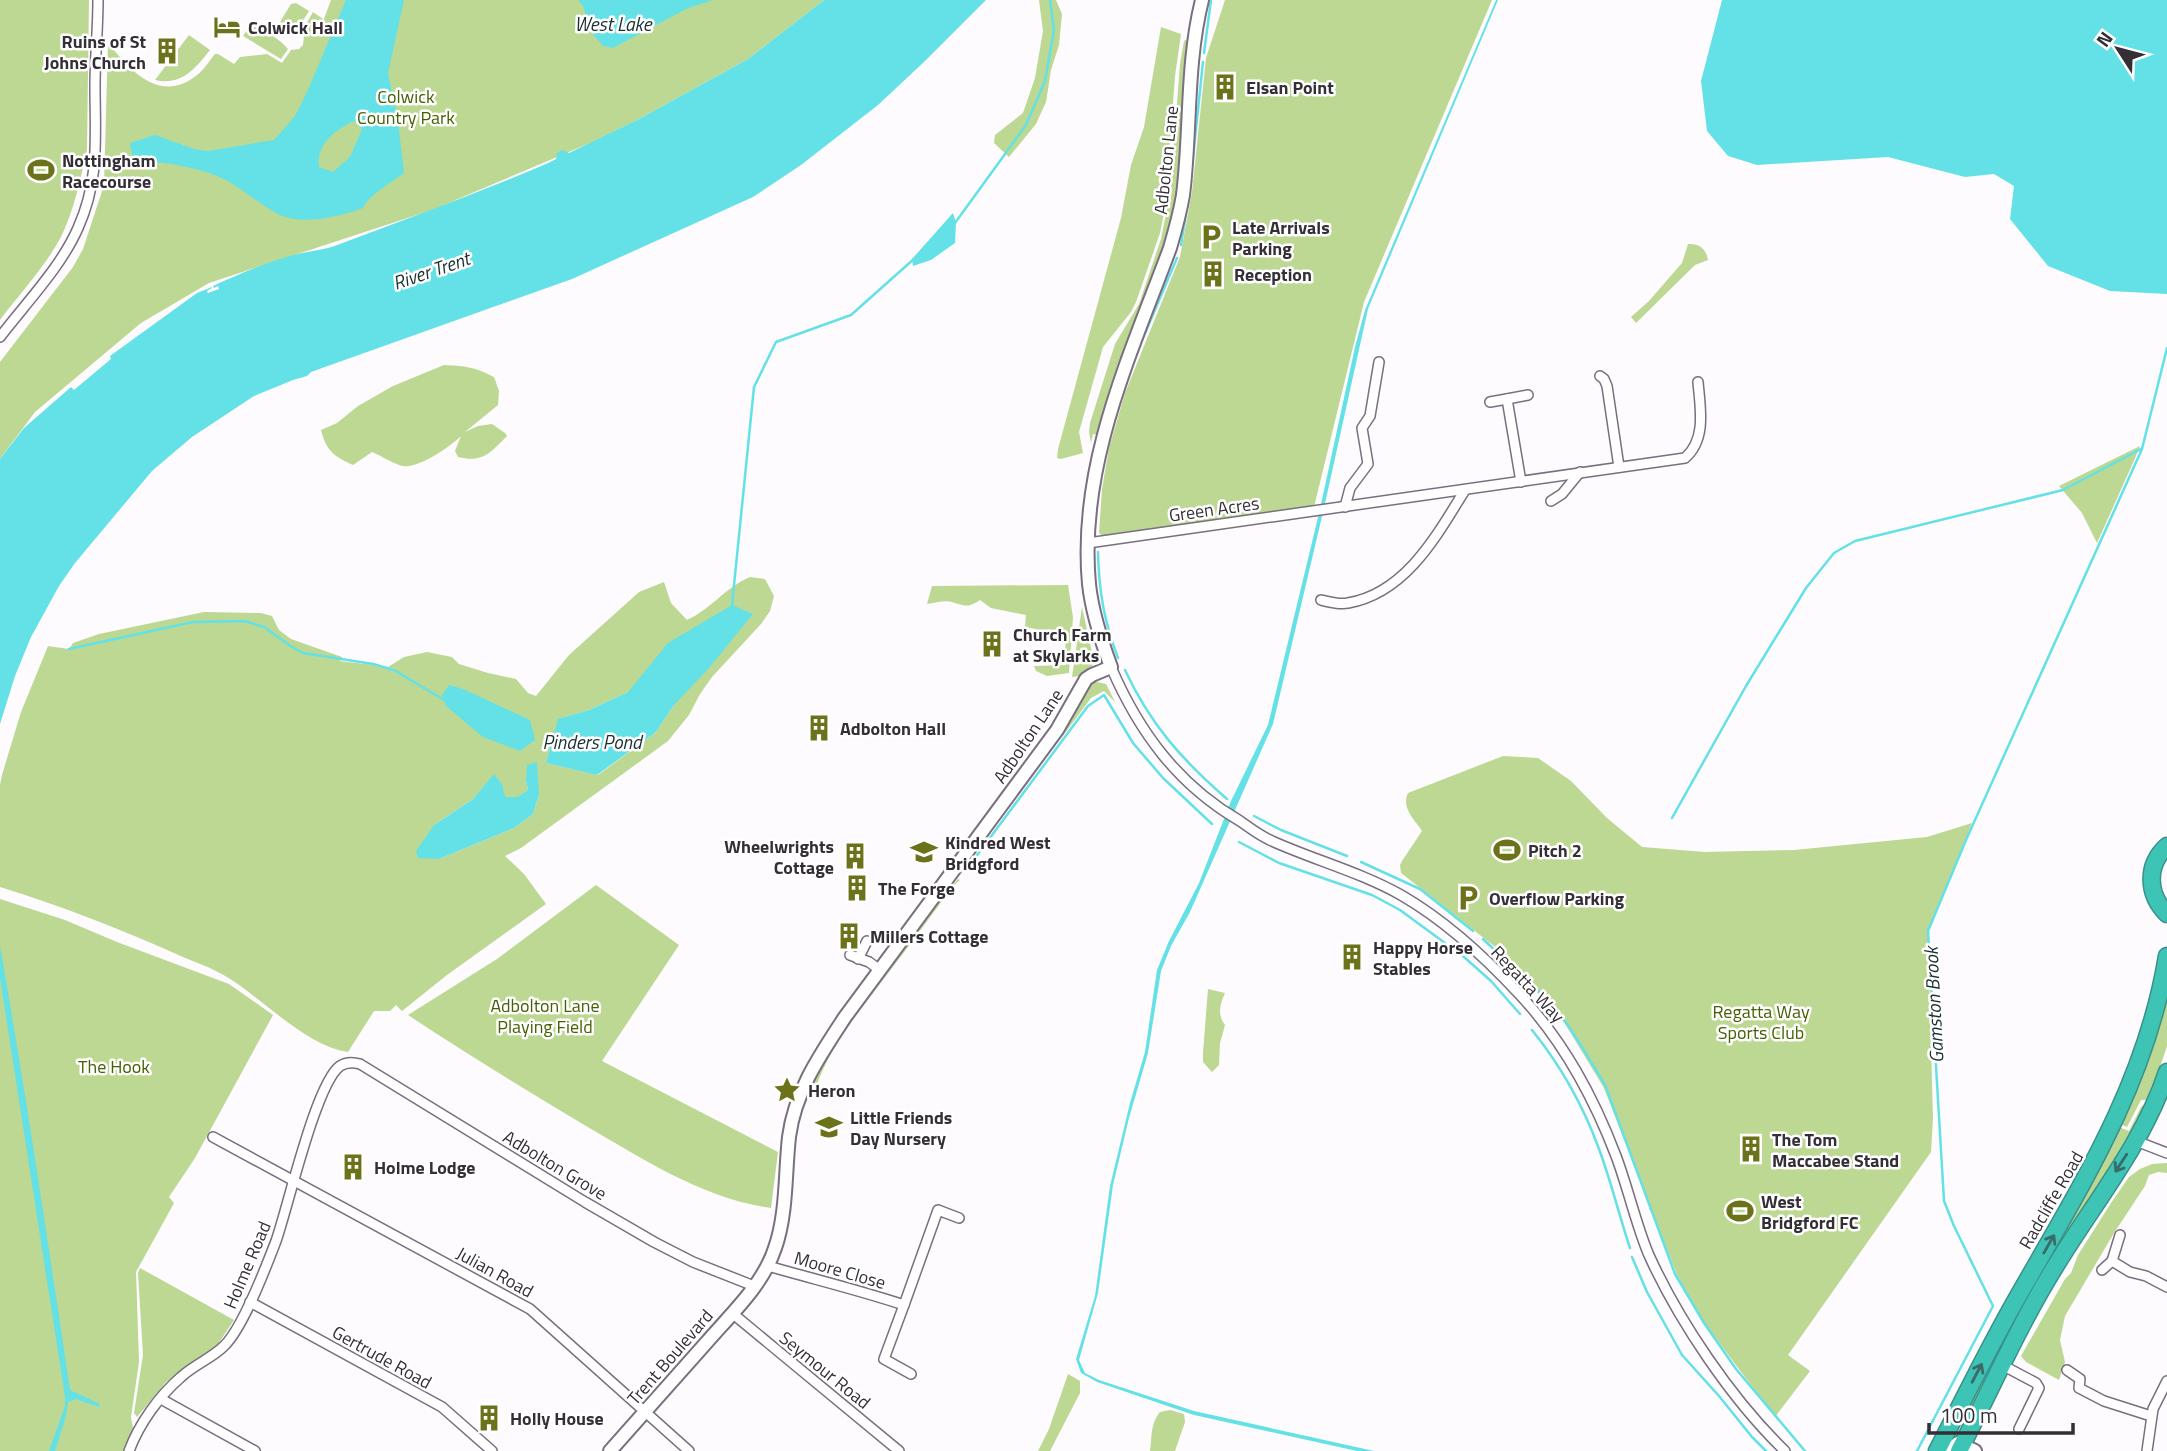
<svg xmlns="http://www.w3.org/2000/svg" width="2167" height="1451" font-family="'Titillium Web',sans-serif">
  <style>
    .green { fill: #bcd892; fill-rule: evenodd }
    .water { fill: #63e1e6; fill-rule: evenodd }
    .lines { fill: none; stroke-linecap: round; stroke-linejoin: round }
    .stream { stroke: #63e1e6; stroke-width: 2.5 }
    .street-casing { stroke: #796f7f; stroke-width: 12 }
    .secondary-casing { stroke: #796f7f; stroke-width: 16 }
    .highway-casing { stroke: #3a9089; stroke-width: 19 }
    .street { stroke: #fff; stroke-width: 9 }
    .secondary { stroke: #fff; stroke-width: 12 }
    .highway { stroke: #3ec4b5; stroke-width: 16 }
    .oneway { stroke: #386b69 }
    .labels { text-anchor: middle; dominant-baseline: central; stroke-width: 5; stroke-linejoin: round; paint-order: stroke }
    .poi-label { font-size: 18px; font-weight: bold; fill: #342f36; stroke: #fff; text-anchor: start }
    .park-label { font-size: 18px; fill: #456003; stroke: #fff }
    .street-label { font-size: 18px; fill: #342f36; stroke: #fff }
    .water-label { font-size: 19px; font-style: italic; fill: #1a3031; stroke: #fff }
  </style>
  <rect width="100%" height="100%" fill="#fdfbfe"/>
  <g class="green">
    <path d="M0 0H89L87 149C81 178 74 210 61 237 45 267 20 293 0 320Z"/>
    <path d="M331 0H824L748 59 639 119 590 143 432 210 209 283 141 323 35 412 0 459V362L73 267 83 249 104 185 108 42C130 72 161 104 197 75 204 70 209 61 215 54H218L234 64 240 57 267 54 282 63 291 50 299 49 303 45 304 36 301 33 313 12 323 19 321 27Z"/>
    <polygon points="1039,0 1056,0 1062,14 1059,45 1051,70 1046,102 1036,124 1009,157 994,143 995,135 1023,113 1035,78 1043,31"/>
    <polygon points="1225,0 1492,0 1364,302 1314,507 1103,536 1099,533 1102,489 1109,448 1125,393 1180,257 1192,192 1206,58"/>
    <polygon points="296,3 309,11 297,30 280,22 291,4"/>
    <path d="M250 26C262 28 280 39 288 49L281 59 243 36Z"/>
    <polygon points="1161,27 1181,34 1175,76 1165,208 1160,233 1136,302 1131,312 1103,347 1079,432 1083,453 1061,459 1057,458 1058,449 1121,218 1131,165 1144,127"/>
    <path d="M189 35 210 50C195 69 181 86 155 80Z"/>
    <polygon points="1187,39 1185,67 1187,83 1174,217 1098,435 1093,434 1091,443 1089,432 1090,423 1115,344 1139,304 1161,239 1170,194 1180,64 1184,41"/>
    <path d="M1688 244C1700 243 1706 249 1708 260L1695 265 1636 323 1631 317 1649 301 1682 263Z"/>
    <path d="M444 365C465 366 475 367 494 377L499 391 498 405 465 432 478 426 492 424 505 433 507 436C490 453 483 463 458 457L455 451 461 436C451 446 418 469 403 466 393 464 382 456 372 452L353 465C335 457 326 451 321 430L337 423 358 406 393 386Z"/>
    <polygon points="2140,446 2136,456 2097,543 2082,513 2059,486"/>
    <path d="M750 577 765 579 774 596 770 611 761 624 712 677 700 694 689 715 668 741 521 848 505 856 524 874 546 904 447 975 402 1011 396 1005 390 1011H374L348 1052C306 1046 263 999 227 977 211 967 191 961 174 953 118 928 59 905 0 887V785L2 775 21 712 48 646 69 649 73 643 99 634 204 612 261 613 272 616 279 630 291 639 342 657V660L339 661 373 665 394 671 395 669 388 667 404 657 427 652 452 657 459 664 488 673 516 679 528 693 536 696 569 655 639 592 664 582 671 603 687 620C711 609 726 587 750 577ZM628 692 674 705 655 733 598 775 546 763 559 719 589 710ZM526 781 539 795 533 814 514 828 439 859 434 825 473 799 482 789 504 797 518 798 528 790Z"/>
    <path d="M1068 585 1073 617 1069 673 1047 676 1036 671 1034 666 1066 665 1065 635 1025 627 1026 615 991 608 980 600C968 608 965 606 952 602 945 600 935 603 927 604L932 586Z"/>
    <polygon points="1082,607 1093,657 1092,663 1093,669 1080,676 1072,677"/>
    <polygon points="1093,681 1106,684 1115,702 1104,691 1091,698 1062,737 1077,703"/>
    <path d="M1503 756 1538 758 1571 781 1607 818 1642 847 1705 852 1794 850 1927 837 1972 823 1928 931 1933 1118 1931 1152 1788 1355 1810 1371 1775 1417 1702 1320 1677 1275 1652 1211 1649 1209 1650 1207 1604 1088 1564 1022 1499 950 1401 873 1400 865 1402 861 1422 831C1414 819 1401 808 1408 793Z"/>
    <path d="M958 879 960 880 953 886C931 916 909 946 886 976 859 1012 829 1047 815 1090L809 1088C846 1011 905 945 958 879Z"/>
    <path d="M596 885 679 945 602 1061 778 1152 771 1208C704 1199 643 1159 586 1126 526 1090 467 1054 408 1015L497 959Z"/>
    <polygon points="0,899 65,920 117,942 229,984 273,1015 195,1158 169,1197 174,1203 136,1272 139,1362 131,1417 133,1428 123,1451 0,1451"/>
    <polygon points="2167,984 2167,1046 2149,1100 2141,1100 2127,1127 2120,1124"/>
    <path d="M1208 989 1225 993C1220 1004 1217 1015 1225 1025L1220 1043 1219 1065 1212 1072 1203 1062V1053Z"/>
    <polygon points="2145,1104 2147,1105 2134,1133 1963,1428 1958,1421 2119,1127 2129,1131 2141,1107"/>
    <polygon points="2167,1163 2167,1173 2158,1172 2149,1175 2145,1186 2114,1233 2065,1316 2060,1340 2065,1362 2059,1380 2026,1362 2021,1356 2065,1279 2071,1273 2078,1255 2111,1203 2129,1177 2140,1169 2152,1164"/>
    <polygon points="140,1268 234,1320 218,1344 166,1382 137,1417 134,1413 143,1355 138,1273"/>
    <polygon points="1068,1374 1080,1381 1080,1393 1050,1451 1038,1451 1049,1429"/>
    <path d="M1170 1410 1184 1414 1185 1422 1175 1451H1150C1152 1437 1150 1424 1160 1412Z"/>
  </g>
  <g class="water">
    <path d="M346 0H404L388 73 398 122 404 173C392 182 369 195 363 208 339 217 302 226 278 214 260 205 245 191 228 181 201 167 163 162 133 160L130 143 155 135 194 149 208 151 274 140 295 116 307 92ZM354 121 362 129 350 157 333 172 319 167C316 144 335 130 354 121Z"/>
    <polygon points="578,0 713,0 686,9 613,48 603,46 590,31 583,6"/>
    <path d="M824 0H986L925 61 878 105 801 165 753 197 572 279 311 372 307 376 293 380 254 396 192 437 152 471 75 563 59 586 31 637 15 676 0 724V459L24 428 71 387 74 390 111 359 110 356 197 293 212 287V288L207 291 208 293 219 289 218 286 214 288 213 286C239 274 265 263 293 255 309 251 326 250 340 244 409 218 478 193 546 164L556 159 557 153 562 150 569 153 639 119 748 59Z"/>
    <polygon points="1496,0 1498,0 1368,309 1324,508 1273,724 1190,912 1171,946 1161,971 1148,1053 1129,1118 1113,1185 1098,1293 1079,1360 1085,1373 1099,1380 1194,1411 1374,1451 1357,1451 1194,1415 1097,1382 1081,1373 1076,1359 1095,1296 1110,1186 1130,1103 1145,1052 1157,970 1169,941 1199,883 1231,801 1268,725 1320,509 1355,347 1365,310"/>
    <polygon points="1722,0 2167,0 2167,294 2110,291 2048,266 2010,219 2014,186 1994,174 1965,177 1888,157 1757,165 1728,156 1707,131 1701,81"/>
    <polygon points="953,213 956,222 955,243 931,260 913,266 912,259"/>
    <polygon points="732,605 753,614 709,668 674,705 655,733 597,775 546,763 558,719 589,710 628,692 668,643"/>
    <polygon points="449,685 463,689 530,720 535,740 520,751 483,737 446,706 442,695"/>
    <polygon points="537,762 539,795 533,814 514,828 439,859 418,858 416,851 434,825 473,799 494,774 502,784 505,797 518,797 528,790 526,781 527,765"/>
    <path d="M0 946C26 1094 48 1242 70 1390L100 1404 99 1407 76 1399 68 1402 66 1416 55 1451H49L65 1406V1397L0 978Z"/>
  </g>
  <g class="lines">
    <g class="stream">
      <polyline points="1204,53 1211,0"/>
      <polyline points="1192,167 1203,62"/>
      <polyline points="955,223 1026,125 1045,81 1054,30 1050,0"/>
      <polyline points="1181,245 1191,181"/>
      <polyline points="1137,352 1177,258"/>
      <path d="M1098 552C1099 592 1104 621 1118 658"/>
      <polyline points="732,605 754,387 776,342 851,315 915,258"/>
      <polyline points="69,649 193,622 245,621 264,627 292,647 303,653 373,664 394,670 444,700"/>
      <path d="M1125 670C1150 724 1182 760 1227 799"/>
      <polyline points="1254,816 1281,830 1347,856"/>
      <polyline points="1672,818 1746,686 1806,588 1834,553 1855,541 2063,490 2141,449"/>
      <polyline points="1239,842 1279,863 1372,895 1400,910 1464,957 1491,981 1520,1014"/>
      <polyline points="972,862 1088,706 1104,695 1133,743 1163,778 1212,824"/>
      <polyline points="1361,862 1420,889 1473,931"/>
      <path d="M1483 939C1510 965 1541 990 1564 1020 1579 1041 1592 1063 1605 1085L1675 1274 1704 1323 1736 1369 1805 1451"/>
      <path d="M1532 1030C1561 1066 1583 1105 1599 1149 1611 1181 1619 1215 1630 1248"/>
      <polyline points="1632,1257 1647,1292 1682,1355 1719,1396 1752,1437 1766,1451"/>
      <polyline points="1917,1451 1993,1306 1954,1226 1944,1201 1928,931 1966,840 2142,449 2167,348"/>
    </g>
    <g class="street-casing">
      <g id="street">
        <path d="M0 337C26 303 61 267 78 228 100 179 95 137 95 86 95 57 98 29 98 0"/>
        <polyline points="1600,376 1604,379 1607,386 1619,467"/>
        <polyline points="1490,402 1507,399"/>
        <polyline points="1521,482 1507,399 1528,395"/>
        <polyline points="1551,501 1562,494 1580,472"/>
        <polyline points="1345,507 1350,488 1368,464 1362,428 1370,416 1379,362"/>
        <path d="M1088 543 1685 458C1707 439 1700 407 1698 382"/>
        <path d="M1321 600C1329 602 1340 605 1348 603 1406 593 1437 535 1465 490"/>
        <path d="M1111 667C1139 732 1178 785 1240 821 1250 828 1260 836 1272 841 1314 860 1360 872 1401 895 1446 921 1485 957 1520 995 1564 1042 1593 1096 1616 1156 1628 1188 1635 1221 1648 1253 1678 1320 1732 1400 1785 1451"/>
        <polyline points="850,955 869,962 880,970"/>
        <polyline points="858,959 867,941"/>
        <polyline points="213,1137 530,1309 689,1451"/>
        <polyline points="2136,1141 2167,1153"/>
        <polyline points="2112,1261 2130,1272 2146,1276 2167,1287"/>
        <path d="M768 1266C813 1279 859 1290 904 1305L938 1210 959 1218"/>
        <polyline points="2102,1270 2112,1261 2120,1235"/>
        <polyline points="250,1302 442,1407 492,1451"/>
        <polyline points="904,1305 884,1359 911,1374"/>
        <polyline points="732,1313 899,1451"/>
        <polyline points="2002,1365 2036,1383 2039,1388 2019,1429"/>
        <polyline points="2067,1370 2080,1379 2079,1388 2104,1401 2151,1416"/>
        <polyline points="161,1399 255,1451"/>
        <path d="M129 1451C139 1424 159 1396 181 1377 194 1365 212 1358 224 1346 243 1328 266 1267 276 1241 288 1207 316 1083 340 1066 346 1062 353 1062 360 1064L585 1202 654 1242 693 1262 754 1286"/>
        <polyline points="2147,1451 2153,1409 2167,1381"/>
      </g>
    </g>
    <g class="secondary-casing">
      <g id="secondary">
        <path d="M610 1451C642 1415 674 1379 706 1343 731 1314 763 1285 775 1248 787 1214 785 1173 789 1137 795 1091 820 1055 845 1017L1057 730 1086 679 1092 675 1111 667C1101 640 1092 613 1089 584 1078 466 1130 356 1170 248 1175 231 1180 213 1183 195 1191 131 1186 64 1202 0"/>
        <polyline points="1948,1451 1958,1443 1975,1451"/>
      </g>
    </g>
    <g class="highway-casing">
      <g id="highway">
        <path d="M2167 846C2146 865 2147 894 2167 914"/>
        <path d="M1937 1451C1963 1401 1988 1349 2016 1300 2079 1189 2146 1085 2167 956"/>
        <path d="M1959 1451C1992 1388 2020 1322 2058 1262 2096 1200 2144 1142 2167 1072"/>
      </g>
    </g>
    <use href="#street" class="street"/>
    <use href="#secondary" class="secondary"/>
    <use href="#highway" class="highway"/>
  </g>
  <defs><path id="oneway-shaft" d="M-6 0H5M1.5-3L5.5 0L1.5 3" fill="none" stroke-width="1.6" stroke-linecap="round" stroke-linejoin="round" transform="scale(1.75)"/></defs>
  <g class="oneway">
    <use href="#oneway-shaft" transform="translate(2121 1163) rotate(123)"/>
    <use href="#oneway-shaft" transform="translate(2049 1244) rotate(-60)"/>
    <use href="#oneway-shaft" transform="translate(1977 1373) rotate(-62)"/>
  </g>
  <defs>
    <g id="hotel-bare" transform="scale(2.1)"><path d="M-6-4.5h1.5V1H6V5H4.5V3h-9V5H-6ZM-4 0a1.8 1.8 0 1 1 3.6 0ZM.5 0V-2.5h3Q6-2.5 6 0Z" fill="#6c7219" stroke="#fff" stroke-width="2.5" paint-order="stroke"/></g>
    <g id="building-bare" transform="scale(2.1)"><path d="M-4-6H4V6H1V3H-1V6H-4ZM-2.5-4.3h1.7v1.8h-1.7ZM.8-4.3h1.7v1.8H.8ZM-2.5-1h1.7V.8h-1.7ZM.8-1h1.7V.8H.8Z" fill="#6c7219" stroke="#fff" stroke-width="2.5" paint-order="stroke"/></g>
    <g id="stadium-bare" transform="scale(2.1)"><path d="M0-5a6.5 5 0 1 0 0 10a6.5 5 0 1 0 0-10ZM-3.5-1.8h7v3.6h-7Z" fill="#6c7219" stroke="#fff" stroke-width="2.5" paint-order="stroke"/></g>
    <g id="parking-bare" transform="scale(2.1)"><path d="M-3.5-5.5H1a3.5 3.5 0 0 1 0 7H-1V5.5H-3.5ZM-1-3.4V-.6H.8a1.4 1.4 0 0 0 0-2.8Z" fill="#6c7219" stroke="#fff" stroke-width="2.5" paint-order="stroke"/></g>
    <g id="school-bare" transform="scale(2.1)"><path d="M0-5L7-2L0 1L-7-2ZM-4 1L0 2.5L4 1V4Q0 6-4 4Z" fill="#6c7219" stroke="#fff" stroke-width="2.5" paint-order="stroke"/></g>
    <g id="sight-bare" transform="scale(2.1)"><path d="M0-6L1.8-2.2L6-1.7L2.9 1.2L3.7 5.4L0 3.3L-3.7 5.4L-2.9 1.2L-6-1.7L-1.8-2.2Z" fill="#6c7219" stroke="#fff" stroke-width="2.5" paint-order="stroke"/></g>
  </defs>
  <g fill-rule="evenodd">
    <use href="#hotel-bare" x="227" y="27"/>
    <use href="#building-bare" x="167" y="51"/>
    <use href="#building-bare" x="1225" y="87"/>
    <use href="#stadium-bare" x="41" y="170"/>
    <use href="#parking-bare" x="1211" y="237"/>
    <use href="#building-bare" x="1213" y="274"/>
    <use href="#building-bare" x="992" y="644"/>
    <use href="#building-bare" x="819" y="728"/>
    <use href="#stadium-bare" x="1507" y="850"/>
    <use href="#school-bare" x="924" y="852"/>
    <use href="#building-bare" x="855" y="856"/>
    <use href="#building-bare" x="857" y="888"/>
    <use href="#parking-bare" x="1468" y="898"/>
    <use href="#building-bare" x="849" y="936"/>
    <use href="#building-bare" x="1352" y="957"/>
    <use href="#sight-bare" x="787" y="1090"/>
    <use href="#school-bare" x="829" y="1127"/>
    <use href="#building-bare" x="1751" y="1149"/>
    <use href="#building-bare" x="353" y="1167"/>
    <use href="#stadium-bare" x="1740" y="1211"/>
    <use href="#building-bare" x="489" y="1418"/>
  </g>
  <g class="labels">
    <g class="poi-label">
      <text x="248" y="27">Colwick Hall</text>
      <text x="146" y="41" text-anchor="end">Ruins of St<tspan x="146" dy="21">Johns Church</tspan></text>
      <text x="1246" y="87">Elsan Point</text>
      <text x="62" y="160">Nottingham<tspan x="62" dy="21">Racecourse</tspan></text>
      <text x="1232" y="227">Late Arrivals<tspan x="1232" dy="21">Parking</tspan></text>
      <text x="1234" y="274">Reception</text>
      <text x="1013" y="634">Church Farm<tspan x="1013" dy="21">at Skylarks</tspan></text>
      <text x="840" y="728">Adbolton Hall</text>
      <text x="945" y="842">Kindred West<tspan x="945" dy="21">Bridgford</tspan></text>
      <text x="834" y="846" text-anchor="end">Wheelwrights<tspan x="834" dy="21">Cottage</tspan></text>
      <text x="1528" y="850">Pitch 2</text>
      <text x="878" y="888">The Forge</text>
      <text x="1489" y="898">Overflow Parking</text>
      <text x="870" y="936">Millers Cottage</text>
      <text x="1373" y="947">Happy Horse<tspan x="1373" dy="21">Stables</tspan></text>
      <text x="808" y="1090">Heron</text>
      <text x="850" y="1117">Little Friends<tspan x="850" dy="21">Day Nursery</tspan></text>
      <text x="1772" y="1139">The Tom<tspan x="1772" dy="21">Maccabee Stand</tspan></text>
      <text x="374" y="1167">Holme Lodge</text>
      <text x="1761" y="1201">West<tspan x="1761" dy="21">Bridgford FC</tspan></text>
      <text x="510" y="1418">Holly House</text>
    </g>
    <g class="park-label">
      <text x="406" y="96">Colwick<tspan x="406" dy="21">Country Park</tspan></text>
      <text x="545" y="1005">Adbolton Lane<tspan x="545" dy="21">Playing Field</tspan></text>
      <text x="1761" y="1011">Regatta Way<tspan x="1761" dy="21">Sports Club</tspan></text>
      <text x="114" y="1066">The Hook</text>
    </g>
    <g class="street-label">
      <text transform="translate(1166 160) rotate(-84)">Adbolton Lane</text>
      <text transform="translate(1214 509) rotate(-8)">Green Acres</text>
      <text transform="translate(1028 736) rotate(-56)">Adbolton Lane</text>
      <text transform="translate(1528 984) rotate(47)">Regatta Way</text>
      <text transform="translate(555 1165) rotate(31)">Adbolton Grove</text>
      <text transform="translate(2051 1200) rotate(-60)">Radcliffe Road</text>
      <text transform="translate(247 1265) rotate(-67)">Holme Road</text>
      <text transform="translate(840 1270) rotate(16)">Moore Close</text>
      <text transform="translate(495 1272) rotate(29)">Julian Road</text>
      <text transform="translate(382 1357) rotate(29)">Gertrude Road</text>
      <text transform="translate(670 1357) rotate(-49)">Trent Boulevard</text>
      <text transform="translate(825 1370) rotate(39)">Seymour Road</text>
    </g>
    <g class="water-label">
      <text x="613" y="23">West Lake</text>
      <text transform="translate(431 270) rotate(-19)">River Trent</text>
      <text x="592" y="741">Pinders Pond</text>
      <text transform="translate(1933 1005) rotate(-93)">Gamston Brook</text>
    </g>
  </g>
  <g transform="translate(2118 49) rotate(306)" stroke="#ffffff" stroke-width="5" paint-order="stroke">
  <path d="M0-5L12 26L0 18L-12 26Z" fill="#342f36"/>
  <text y="-10" font-size="19" font-weight="bold" text-anchor="middle" fill="#342f36">N</text>
  </g>
  <path d="M1929 1423v10h144v-10" fill="none" stroke="#342f36" stroke-width="3.5"/>
  <text x="1940" y="1423" font-size="21" fill="#342f36" stroke="#ffffff" stroke-width="5" paint-order="stroke">100 m</text>
</svg>
